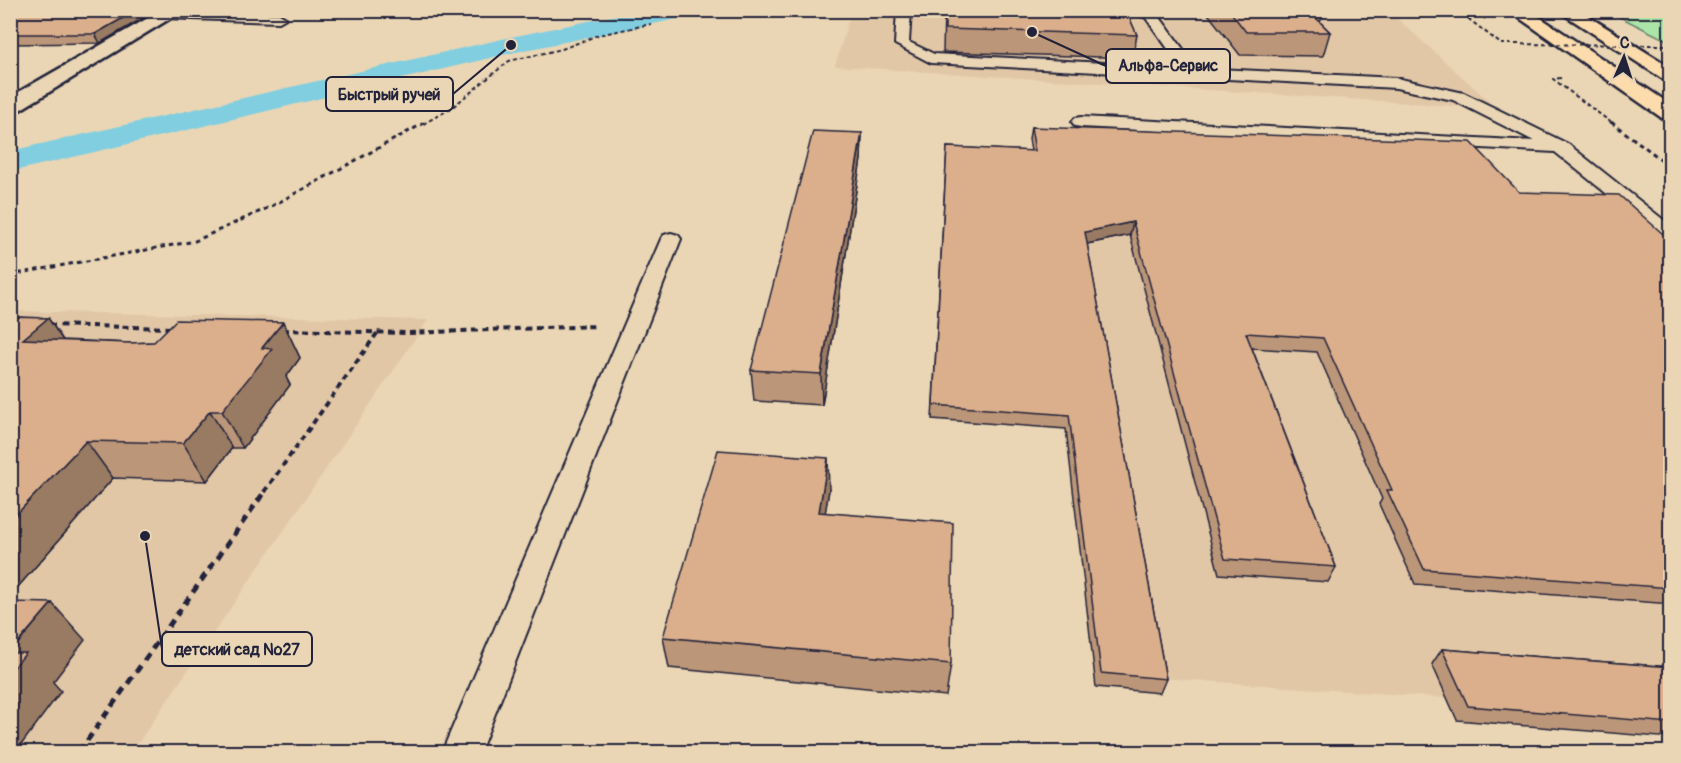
<svg xmlns="http://www.w3.org/2000/svg" width="1681" height="763" font-family="Pangolin,sans-serif">
  <style>
    .built { fill: #e2c7a6 }
    .green { fill: #ade4a7; stroke: #688371; stroke-width: 1.5 }
    .lines { fill: none; stroke-linecap: round; stroke-linejoin: round }
    .canal { fill: #81cee0; fill-rule: evenodd }
    .service-casing { stroke: #22223b; stroke-width: 4 }
    .minor-casing { stroke: #22223b; stroke-width: 5 }
    .trunk-casing { stroke: #22223b; stroke-width: 5 }
    .path-far3 { stroke: #22223b; stroke-width: 2; stroke-dasharray: 4 3; stroke-linecap: butt }
    .path-far2 { stroke: #22223b; stroke-width: 3; stroke-dasharray: 4.5 4; stroke-linecap: butt }
    .path-far1 { stroke: #22223b; stroke-width: 4; stroke-dasharray: 6 4.5; stroke-linecap: butt }
    .path { stroke: #22223b; stroke-width: 5; stroke-dasharray: 8 6; stroke-linecap: butt }
    .service { fill: #ead6b4; fill-rule: evenodd }
    .minor { fill: #ead6b4; fill-rule: evenodd }
    .trunk { fill: #fcdcac; fill-rule: evenodd }
    .path-bridge { stroke: #22223b; stroke-width: 2; stroke-dasharray: 4 3; stroke-linecap: butt }
    .wall { fill: #bc9678; stroke: #22223b; stroke-width: 1.5 }
    .shaded-wall { fill: #997a62; stroke: #22223b; stroke-width: 1.5 }
    .building { fill: #dbaf8c; stroke: #22223b; stroke-width: 1.5 }
    .leader { fill: none; stroke: #22223b; stroke-width: 2 }
    .callout-dot { fill: #22223b; stroke: #ead6b4; stroke-width: 2 }
    .callout { fill: #ead6b4; stroke: #22223b; stroke-width: 2 }
    .callout-label { font-size: 16px; text-anchor: middle; font-weight: bold; fill: #22223b }
  </style>
  <rect width="100%" height="100%" fill="#ead6b4"/>
  <filter id="ink" filterUnits="userSpaceOnUse"><feTurbulence type="fractalNoise" baseFrequency=".0167" numOctaves="2"/><feDisplacementMap in="SourceGraphic" scale="12" xChannelSelector="R" yChannelSelector="G"/><feConvolveMatrix kernelMatrix="1 2 1 2 8 2 1 2 1" color-interpolation-filters="sRGB"/></filter>
  <g filter="url(#ink)">
    <g class="built">
      <polygon points="851,11 1389,11 1490,102 1471,107 835,66"/>
      <polygon points="1047,186 1670,318 1670,714 1104,674"/>
      <polygon points="10,311 428,320 132,752 11,752"/>
    </g>
    <polygon class="green" points="1608,11 1670,11 1670,42"/>
    <g class="lines">
      <polygon class="canal" points="642,10 694,10 691,15 682,18 511,53 10,172 10,151 511,37"/>
      <g class="service-casing">
        <g id="service">
          <polygon points="897,10 911,10 909,42 934,54 1181,67 1146,18 1126,10 1156,12 1197,68 1396,78 1464,93 1568,144 1670,225 1670,241 1663,239 1555,152 1081,127 1075,126 1072,122 1075,118 1081,117 1534,141 1453,100 1396,88 931,63 895,44"/>
          <polygon points="168,11 279,14 286,18 279,22 163,18 161,15 163,12"/>
          <polygon points="671,233 678,235 681,239 480,752 442,752 661,239 664,235"/>
        </g>
      </g>
      <g class="minor-casing">
        <polygon id="minor" points="162,10 184,10 18,111 10,112 10,97"/>
      </g>
      <g class="trunk-casing">
        <g id="trunk">
          <polygon points="1508,10 1529,10 1670,104 1670,119 1662,118"/>
          <polygon points="1557,10 1578,10 1670,67 1670,81 1663,79"/>
        </g>
      </g>
      <g class="path-far3">
        <polyline points="1457,10 1501,44"/>
        <polyline points="1473,10 1485,19"/>
        <polyline points="1561,78 1553,79 1613,124"/>
        <polyline points="423,124 450,109 509,61 562,49 598,35 651,24"/>
      </g>
      <g class="path-far2">
        <polyline points="1611,122 1670,166"/>
        <polyline points="10,275 195,241 272,206 426,122"/>
      </g>
      <g class="path-far1">
        <polyline points="49,325 174,328"/>
        <polyline points="283,330 407,333 597,326"/>
        <polyline points="264,492 378,332"/>
      </g>
      <polyline class="path" points="79,752 265,491"/>
      <use href="#service" class="service"/>
      <use href="#minor" class="minor"/>
      <use href="#trunk" class="trunk"/>
      <polyline class="path-bridge" points="1501,44 1665,45"/>
    </g>
    <g class="wall">
      <polygon points="10,10 157,10 100,43 10,44"/>
      <polygon points="944,10 1126,10 1137,35 1132,58 943,52"/>
      <polygon points="1205,10 1316,10 1322,17 1320,22 1330,32 1323,56 1240,55"/>
      <polygon points="1031,127 1519,192 1671,241 1671,604 1415,584 1379,504 1382,499 1317,352 1252,348 1336,567 1328,582 1219,574 1130,235 1087,244 1166,679 1160,693 1096,687 1066,429 932,419 947,147 1031,151 1029,139"/>
      <polygon points="862,133 861,159 822,405 754,401 751,370"/>
      <polygon points="10,317 48,318 63,340 130,343 154,342 283,322 300,358 286,377 290,385 243,448 232,448 207,481 113,478 10,596"/>
      <polygon points="829,490 825,512 951,664 946,696 669,668 663,637"/>
      <polygon points="1442,649 1671,667 1671,738 1457,720 1432,664"/>
    </g>
    <g class="shaded-wall">
      <polygon points="137,10 157,10 100,43 95,34"/>
      <polygon points="862,133 861,159 822,405 821,374"/>
      <polygon points="1133,222 1130,235 1082,245 1085,232"/>
      <polygon points="48,318 72,354 23,339"/>
      <polygon points="283,322 300,358 286,377 290,385 243,448 222,411 262,348"/>
      <polygon points="210,411 232,448 207,481 183,443"/>
      <polygon points="86,441 113,478 10,596 10,521"/>
      <polygon points="828,458 829,490 820,544 819,512"/>
      <polygon points="52,603 85,640 53,682 61,691 15,753 10,753 10,653"/>
    </g>
    <g class="building">
      <polygon points="10,10 137,10 95,34 10,34"/>
      <polygon points="945,10 1126,10 1137,35 945,29"/>
      <polygon points="1229,10 1316,10 1322,17 1314,16 1330,32 1246,32"/>
      <polygon points="1031,127 1471,142 1519,192 1619,195 1671,241 1671,588 1424,569 1387,490 1392,490 1323,338 1246,333 1336,567 1225,559 1133,222 1085,232 1166,679 1101,673 1069,415 933,405 947,147 1035,151"/>
      <polygon points="813,131 862,133 821,374 751,370"/>
      <polygon points="10,317 48,318 23,339 130,343 154,342 176,320 283,322 262,348 272,349 222,411 210,411 183,443 86,441 10,521"/>
      <polygon points="718,450 828,458 819,512 953,523 951,664 663,637"/>
      <polygon points="10,602 52,603 10,652"/>
      <polygon points="1442,649 1671,667 1671,723 1468,706"/>
      <polygon points="10,653 26,653 10,672"/>
    </g>
  </g>
  <path class="leader" d="M1032 32L1106 66M511 45L453 94M145 536L162 649"/>
  <g class="callout-dot">
    <circle cx="1032" cy="32" r="6"/>
    <circle cx="511" cy="45" r="6"/>
    <circle cx="145" cy="536" r="6"/>
  </g>
  <g class="callout">
    <rect x="1106" y="49" width="124" height="34" rx="6"/>
    <rect x="326" y="77" width="127" height="34" rx="6"/>
    <rect x="162" y="632" width="150" height="34" rx="6"/>
  </g>
  <g class="callout-label">
    <text x="1168" y="71">Альфа-Сервис</text>
    <text x="389" y="100">Быстрый ручей</text>
    <text x="237" y="655">детский сад №27</text>
  </g>
  <rect width="1681" height="763" fill="none" stroke="#ead6b4" stroke-width="36"/>
  <rect x="18" y="18" width="1645" height="727" fill="none" stroke="#22223b" stroke-width="2" filter="url(#ink)"/>
  <g transform="translate(1624 57) rotate(3)" stroke="#ead6b4" stroke-width="4.5" paint-order="stroke">
  <path d="M0-4.5L10 22L0 15L-10 22Z" fill="#22223b"/>
  <text y="-9" font-size="16" font-weight="bold" text-anchor="middle" fill="#22223b">С</text>
  </g>
</svg>
